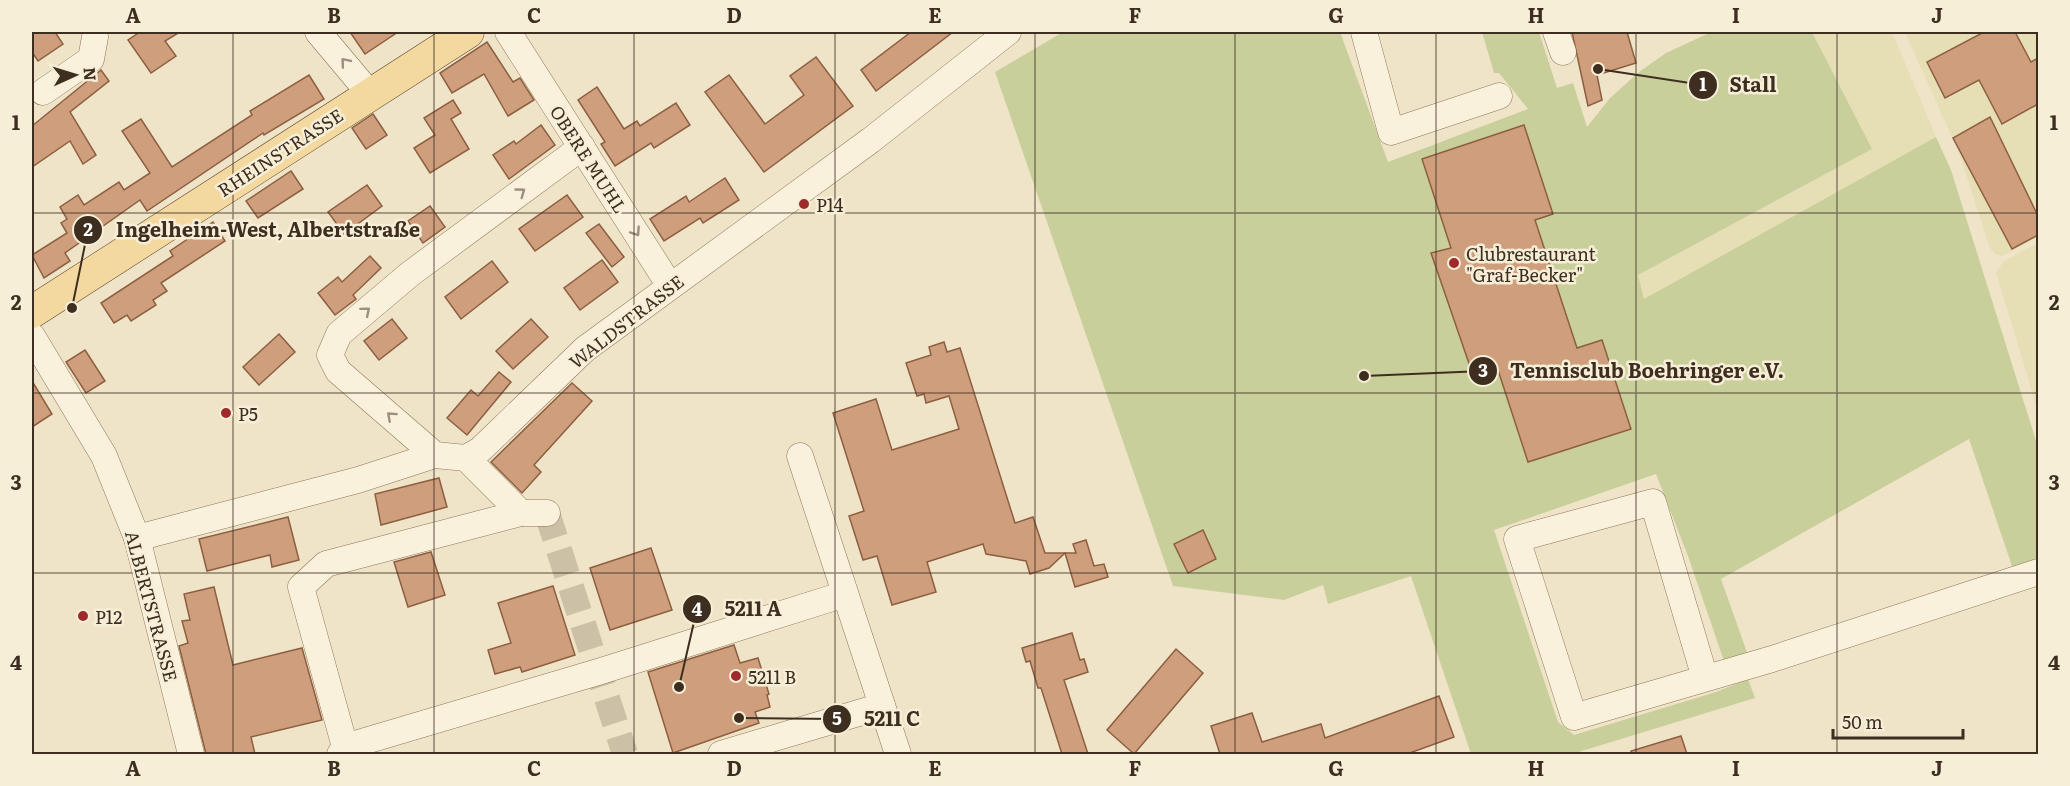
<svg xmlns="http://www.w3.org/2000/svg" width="2070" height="786" font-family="Literata,serif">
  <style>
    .farmland { fill: #e6deb5 }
    .green { fill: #c9cf9b }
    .building { fill: #cf9f7d; stroke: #8d5f41; stroke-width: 1.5 }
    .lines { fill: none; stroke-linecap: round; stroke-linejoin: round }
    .minor-tunnel { stroke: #ccc0a6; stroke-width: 26; stroke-dasharray: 26 13; stroke-linecap: butt }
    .minor-casing { stroke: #8d765c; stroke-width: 27 }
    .major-casing { stroke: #5b4430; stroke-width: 33 }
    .minor { stroke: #faf1dc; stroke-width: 26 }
    .major { stroke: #f3d9a0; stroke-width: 32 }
    .oneway { stroke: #9c907e }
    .grid { fill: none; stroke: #3d2e20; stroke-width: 1.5; stroke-opacity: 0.55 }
    .poi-dot { fill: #9e2a2b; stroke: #f7eed8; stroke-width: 2 }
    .labels { text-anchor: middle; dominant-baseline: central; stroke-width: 5; stroke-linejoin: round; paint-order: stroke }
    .street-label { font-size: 18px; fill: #3d2e20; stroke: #f7eed8 }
    .poi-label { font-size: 18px; fill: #3d2e20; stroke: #f7eed8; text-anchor: start }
    .leader { fill: none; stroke: #3d2e20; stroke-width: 2 }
    .callout-dot { fill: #3d2e20; stroke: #f7eed8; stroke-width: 2 }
    .mark-label { font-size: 18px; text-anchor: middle; font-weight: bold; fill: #fff }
    .callout-label { font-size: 20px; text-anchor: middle; font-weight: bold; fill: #3d2e20; stroke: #f7eed8; stroke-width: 5; stroke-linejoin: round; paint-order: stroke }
    .neatline { fill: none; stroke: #3d2e20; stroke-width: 2 }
    .grid-label { font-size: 20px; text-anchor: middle; font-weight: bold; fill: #3d2e20 }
  </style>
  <rect width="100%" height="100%" fill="#f0e4c8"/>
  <g class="farmland">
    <polygon points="1812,32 1892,32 1936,137 1644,300 1637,275 1872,149"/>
    <polygon points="1905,32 2038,32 2038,237 2002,256 1995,254 1990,248 1959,153"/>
    <polygon points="2038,243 2038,411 1996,272 2004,261"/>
  </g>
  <polygon class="green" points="1063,32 1340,32 1388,162 1528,109 1499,73 1494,73 1482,32 1539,32 1557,88 1573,83 1587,127 1610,98 1639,72 1666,53 1707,34 1812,32 1872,149 1638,275 1644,299 1936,137 1951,170 2038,447 2038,563 2014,572 1969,439 1721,579 1749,658 1725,664 1688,556 1656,474 1494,530 1558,722 1574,735 1716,692 1748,679 1755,698 1572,754 1471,754 1411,576 1328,604 1323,585 1284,600 1173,586 995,72"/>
  <g class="building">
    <polygon points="32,32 55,32 63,44 38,61 32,52"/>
    <polygon points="140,32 180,32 165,41 176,56 151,73 128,40"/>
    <polygon points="350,32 398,32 365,54"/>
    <polygon points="911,32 953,32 876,91 861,70"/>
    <polygon points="1572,32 1627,32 1636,63 1597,75 1602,100 1588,106"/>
    <polygon points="1984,32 2015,32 2031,62 2038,58 2038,104 2002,124 1979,80 1945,98 1927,62"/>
    <polygon points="487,42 513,82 520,78 534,100 508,116 484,74 452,93 440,73"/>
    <polygon points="816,57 853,106 764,172 705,92 729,75 765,124 804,95 790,76"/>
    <polygon points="101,70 109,81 70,112 96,155 83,164 70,141 32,167 32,126"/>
    <polygon points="309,75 324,99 264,135 263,133 147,211 140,200 65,253 70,261 44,278 32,255 67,233 61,223 67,219 60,207 78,195 84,205 119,182 124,190 150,173 122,131 141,119 172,167 252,115 250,111"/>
    <polygon points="597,87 624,129 637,121 640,126 676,103 690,125 654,148 651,143 615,166 601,144 605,142 578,100"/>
    <polygon points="453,100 461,113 451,119 469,149 430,173 414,148 435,135 424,118"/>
    <polygon points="373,114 387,135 366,149 352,128"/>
    <polygon points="1990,117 2038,216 2038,235 2012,249 1953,138"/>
    <polygon points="541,125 555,145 509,179 493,155 514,141 516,144"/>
    <polygon points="1524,125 1553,214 1535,220 1577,348 1602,340 1631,429 1528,462 1497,367 1473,375 1431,253 1451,248 1422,159"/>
    <polygon points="291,171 303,189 258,218 246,201"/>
    <polygon points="725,178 739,200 703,223 700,218 664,241 650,219 686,196 689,202"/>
    <polygon points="367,185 382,206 344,234 328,212"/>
    <polygon points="567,195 583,217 535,251 519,229"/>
    <polygon points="430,206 445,227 423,243 408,221"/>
    <polygon points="213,222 225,241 161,283 167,291 153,300 156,305 131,321 127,315 114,323 101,303 173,256 170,251"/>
    <polygon points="599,224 624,257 612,267 586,233"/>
    <polygon points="370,256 381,268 353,295 356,299 335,315 318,293 338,277 342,282"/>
    <polygon points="602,260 618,282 580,310 564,288"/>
    <polygon points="492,261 508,282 461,319 445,297"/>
    <polygon points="392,319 407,338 379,360 364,341"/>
    <polygon points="531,319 548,337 513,369 496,351"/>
    <polygon points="279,334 295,352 259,385 243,367"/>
    <polygon points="944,342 947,352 960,348 1015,523 1033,517 1045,553 1065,553 1049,568 1030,574 1026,561 986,554 983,544 927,562 936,592 892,605 877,556 863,560 849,516 864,511 833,413 876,399 892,450 959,429 949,396 926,403 924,394 917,396 906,363 931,355 929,347"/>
    <polygon points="85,350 105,381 86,393 66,362"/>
    <polygon points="499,372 511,382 467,435 447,418 471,390 478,396"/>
    <polygon points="32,381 52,414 32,427"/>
    <polygon points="572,383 592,401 534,465 541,472 522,493 491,462"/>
    <polygon points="439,478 447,507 381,525 375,494"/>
    <polygon points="288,517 299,560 272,567 270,555 207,571 199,539"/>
    <polygon points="1203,530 1216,559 1188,573 1174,544"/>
    <polygon points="1086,540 1094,566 1104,564 1108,577 1075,587 1065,553 1076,553 1073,544"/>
    <polygon points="651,548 672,610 610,630 590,568"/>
    <polygon points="431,552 445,595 408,607 394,562"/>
    <polygon points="553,586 575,655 522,672 520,667 495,674 488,650 511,643 498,603"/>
    <polygon points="214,587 233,665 302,648 322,720 251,737 255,754 206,754 179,646 188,643 182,621 190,620 184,594"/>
    <polygon points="1072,633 1080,660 1084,659 1088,672 1064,680 1088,754 1062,754 1041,688 1038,688 1030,661 1026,662 1022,648"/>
    <polygon points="734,645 740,663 758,658 769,694 767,695 770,707 755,712 759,723 673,753 648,672"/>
    <polygon points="1176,649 1203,673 1134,754 1107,730"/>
    <polygon points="1439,696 1454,737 1407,754 1220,754 1211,726 1252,713 1262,742 1321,724 1325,738"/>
    <polygon points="1681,736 1687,754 1631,754 1631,751"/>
  </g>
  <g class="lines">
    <polyline class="minor-tunnel" points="547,513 625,754"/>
    <g class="minor-casing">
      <g id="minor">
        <polyline points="318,32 370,94"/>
        <polyline points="508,32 670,286"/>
        <polyline points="1364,32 1391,132 1499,96"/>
        <polyline points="1556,32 1563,52"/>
        <polyline points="43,92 91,59 95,37"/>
        <polyline points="32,336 104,456 137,538 191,754"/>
        <polyline points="435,455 338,371 330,355 339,334 410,274 582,147"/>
        <polyline points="800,456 898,754"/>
        <polyline points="466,458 521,513"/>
        <polyline points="137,538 358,480 435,455 466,458 480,450 585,349 871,140 1008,32"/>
        <polyline points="1705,678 1653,502 1517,539 1574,717 1772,659 2038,572"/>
        <polyline points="345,747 598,672 845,594"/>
        <polyline points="340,754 345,747 301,587 326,564 521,513 547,513"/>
        <polyline points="721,754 882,706"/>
      </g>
    </g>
    <g class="major-casing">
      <polyline id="major" points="32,312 468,32"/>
    </g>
    <use href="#minor" class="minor"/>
    <use href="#major" class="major"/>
  </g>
  <defs><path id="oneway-chevron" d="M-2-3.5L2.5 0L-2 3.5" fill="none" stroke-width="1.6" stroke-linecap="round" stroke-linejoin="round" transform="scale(1.5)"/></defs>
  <g class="oneway">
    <use href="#oneway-chevron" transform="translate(345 62) rotate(-130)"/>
    <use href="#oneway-chevron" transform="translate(521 192) rotate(-36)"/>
    <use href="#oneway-chevron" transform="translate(636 232) rotate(56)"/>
    <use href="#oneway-chevron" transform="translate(366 311) rotate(-40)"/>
    <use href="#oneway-chevron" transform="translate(391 416) rotate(-138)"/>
  </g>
  <path class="grid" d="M233 32V754M434 32V754M634 32V754M835 32V754M1035 32V754M1235 32V754M1436 32V754M1636 32V754M1837 32V754M32 213H2038M32 393H2038M32 573H2038"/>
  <g class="poi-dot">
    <circle cx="804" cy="204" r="6"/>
    <circle cx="1454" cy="263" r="6"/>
    <circle cx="226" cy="413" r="6"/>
    <circle cx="83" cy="616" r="6"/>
    <circle cx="736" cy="676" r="6"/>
  </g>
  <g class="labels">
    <g class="street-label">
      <text transform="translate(280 152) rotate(-33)">RHEINSTRASSE</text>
      <text transform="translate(589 159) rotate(57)">OBERE MUHL</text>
      <text transform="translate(626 321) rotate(-38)">WALDSTRASSE</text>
      <text transform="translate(152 606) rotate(75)">ALBERTSTRASSE</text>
    </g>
    <g class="poi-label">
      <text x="816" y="204">P14</text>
      <text x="1466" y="253">Clubrestaurant<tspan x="1466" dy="21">"Graf-Becker"</tspan></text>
      <text x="238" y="413">P5</text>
      <text x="95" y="616">P12</text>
      <text x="748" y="676">5211 B</text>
    </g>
  </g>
  <path class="leader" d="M1598 69L1703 85M72 308L88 230M1364 376L1483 371M679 687L697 609M739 718L837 719"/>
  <g class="callout-dot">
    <circle cx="1598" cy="69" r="6"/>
    <circle cx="72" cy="308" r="6"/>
    <circle cx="1364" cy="376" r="6"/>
    <circle cx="679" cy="687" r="6"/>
    <circle cx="739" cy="718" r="6"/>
    <circle cx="1703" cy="85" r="15"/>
    <circle cx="88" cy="230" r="15"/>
    <circle cx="1483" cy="371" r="15"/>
    <circle cx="697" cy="609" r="15"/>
    <circle cx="837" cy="719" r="15"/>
  </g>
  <g class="mark-label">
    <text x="1703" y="91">1</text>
    <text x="88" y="236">2</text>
    <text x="1483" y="377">3</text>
    <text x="697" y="616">4</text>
    <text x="837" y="725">5</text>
  </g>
  <g class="callout-label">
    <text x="1753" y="92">Stall</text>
    <text x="268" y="237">Ingelheim-West, Albertstraße</text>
    <text x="1647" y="378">Tennisclub Boehringer e.V.</text>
    <text x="753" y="616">5211 A</text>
    <text x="892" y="726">5211 C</text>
  </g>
  <rect width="2070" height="786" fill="none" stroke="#f7eed8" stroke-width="66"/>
  <g transform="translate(75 75) rotate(86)" stroke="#f7eed8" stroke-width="4.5" paint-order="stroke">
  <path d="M0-4.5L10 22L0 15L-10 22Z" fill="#3d2e20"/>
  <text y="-9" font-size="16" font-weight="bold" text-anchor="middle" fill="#3d2e20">N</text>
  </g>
  <path d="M1833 729v9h130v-9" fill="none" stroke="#3d2e20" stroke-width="3"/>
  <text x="1842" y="729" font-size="18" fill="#3d2e20" stroke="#f7eed8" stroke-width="4.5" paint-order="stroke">50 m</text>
  <rect x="33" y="33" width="2004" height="720" class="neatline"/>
  <g class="grid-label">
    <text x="133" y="23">A</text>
    <text x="334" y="23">B</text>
    <text x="534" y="23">C</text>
    <text x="734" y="23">D</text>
    <text x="935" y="23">E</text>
    <text x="1135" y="23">F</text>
    <text x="1336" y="23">G</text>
    <text x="1536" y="23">H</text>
    <text x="1736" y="23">I</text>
    <text x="1937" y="23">J</text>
    <text x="16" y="130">1</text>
    <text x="2054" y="130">1</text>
    <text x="16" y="310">2</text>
    <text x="2054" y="310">2</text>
    <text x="16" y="490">3</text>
    <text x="2054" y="490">3</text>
    <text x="16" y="670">4</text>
    <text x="2054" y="670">4</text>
    <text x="133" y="776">A</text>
    <text x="334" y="776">B</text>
    <text x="534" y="776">C</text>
    <text x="734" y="776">D</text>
    <text x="935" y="776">E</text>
    <text x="1135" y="776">F</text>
    <text x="1336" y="776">G</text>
    <text x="1536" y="776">H</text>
    <text x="1736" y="776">I</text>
    <text x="1937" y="776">J</text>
  </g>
</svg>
